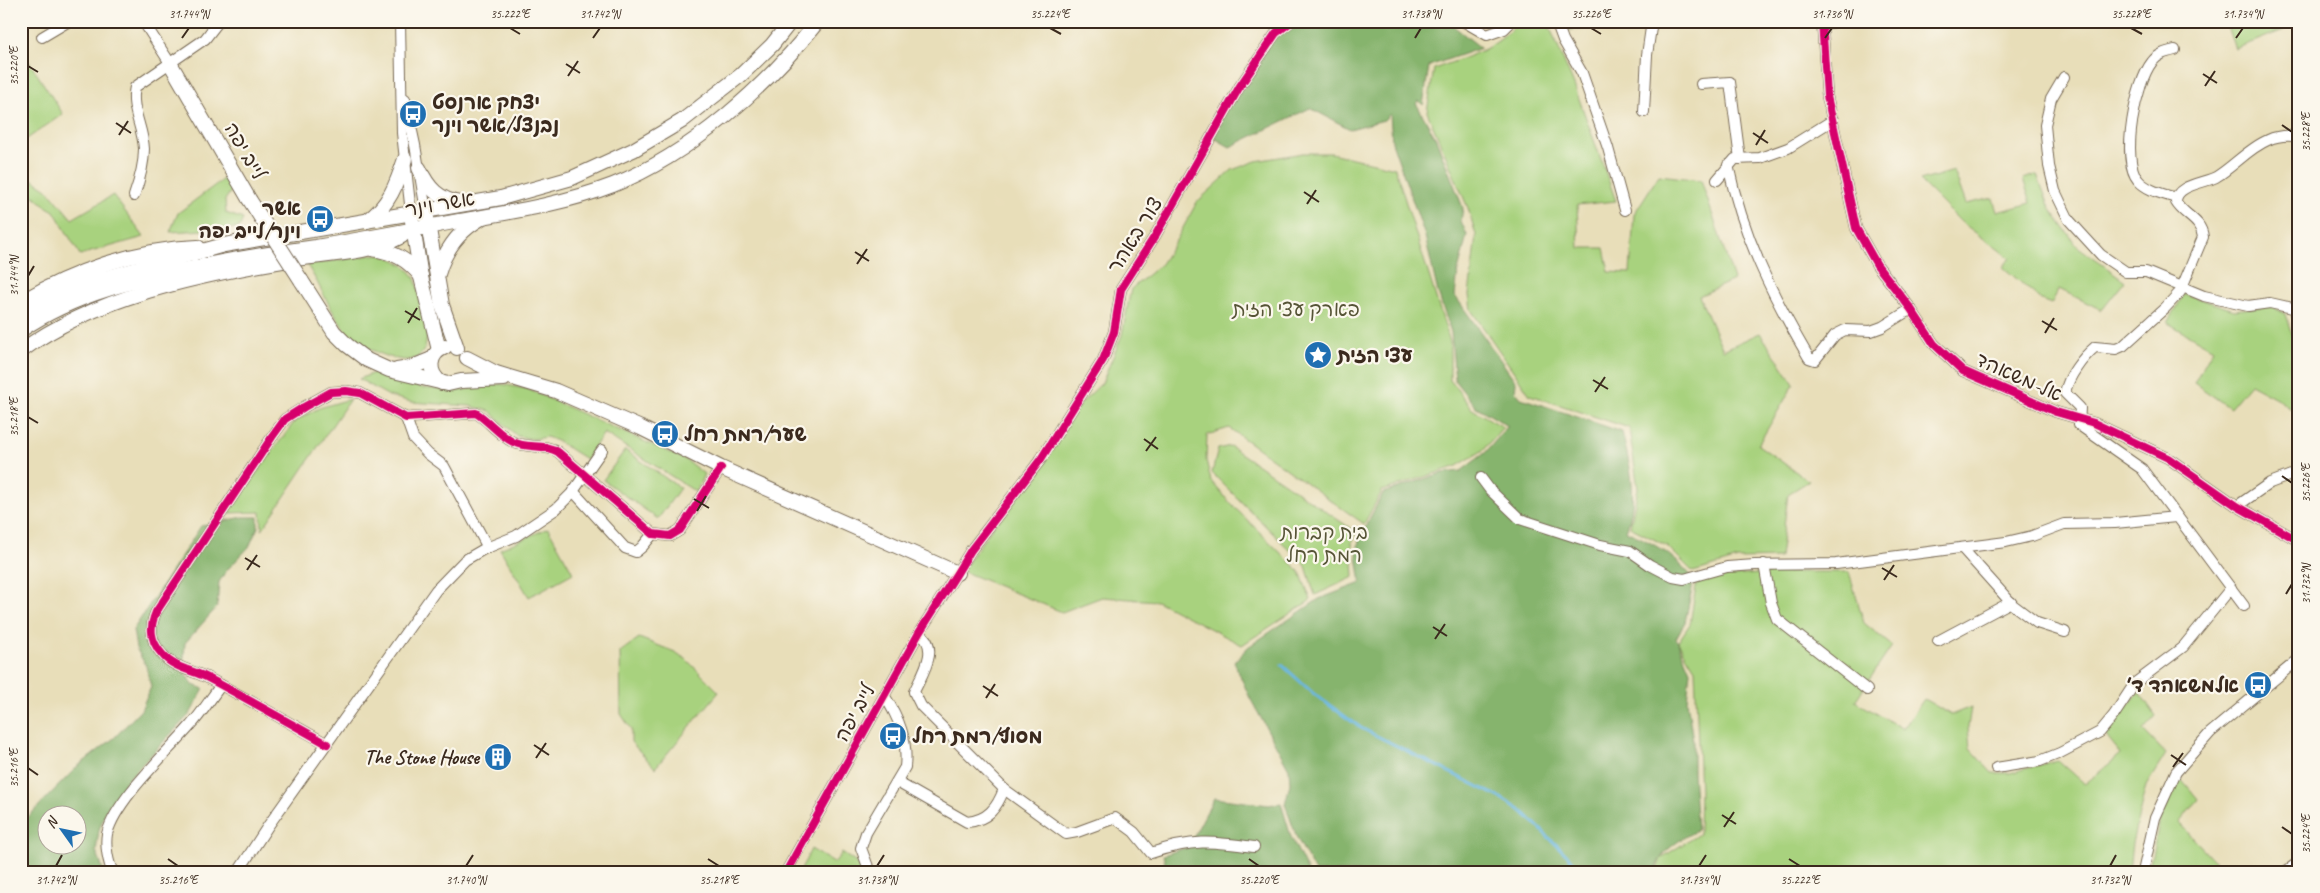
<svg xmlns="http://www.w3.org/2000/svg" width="2320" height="893" font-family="Caveat,'Playpen Sans Hebrew',sans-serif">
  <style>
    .green { fill: #a8d27e; stroke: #727e4e }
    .forest { fill: #86b46d; stroke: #606f46; fill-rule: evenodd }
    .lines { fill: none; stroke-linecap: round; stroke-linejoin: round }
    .stream { stroke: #69b7e3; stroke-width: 3 }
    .minor-casing { stroke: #786954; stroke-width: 12 }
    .major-casing { stroke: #786954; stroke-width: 16 }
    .minor { stroke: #fff; stroke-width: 10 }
    .major { stroke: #fff; stroke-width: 14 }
    .major-bridge-casing { stroke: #786954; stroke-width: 16; stroke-linecap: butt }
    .major-bridge { stroke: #fff; stroke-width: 14 }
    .cycleway-casing { stroke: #fbf7ec; stroke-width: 11 }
    .cycleway { stroke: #d6006c; stroke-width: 8 }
    .ticks { fill: none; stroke: #3b2a1e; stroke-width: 2 }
    .labels { text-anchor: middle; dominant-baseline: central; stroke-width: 4.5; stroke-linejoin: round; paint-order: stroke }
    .poi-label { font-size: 20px; font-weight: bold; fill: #3b2a1e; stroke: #fbf7ec; text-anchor: start }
    .street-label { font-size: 20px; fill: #3b2a1e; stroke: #fbf7ec }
    .park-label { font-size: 20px; fill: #565436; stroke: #fbf7ec }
    .neatline { fill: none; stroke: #3b2a1e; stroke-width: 2 }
    .ticks-label { font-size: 12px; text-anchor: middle; fill: #3b2a1e }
  </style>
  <rect width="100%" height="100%" fill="#fbf7ec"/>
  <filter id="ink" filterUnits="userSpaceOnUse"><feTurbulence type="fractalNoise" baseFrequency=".02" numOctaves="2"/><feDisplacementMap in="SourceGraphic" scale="10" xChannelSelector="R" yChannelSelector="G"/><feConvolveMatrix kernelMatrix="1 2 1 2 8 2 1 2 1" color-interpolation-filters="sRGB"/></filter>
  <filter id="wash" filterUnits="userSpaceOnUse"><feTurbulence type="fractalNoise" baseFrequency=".0096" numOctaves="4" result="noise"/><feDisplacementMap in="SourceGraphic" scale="20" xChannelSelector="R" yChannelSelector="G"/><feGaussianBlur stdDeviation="1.12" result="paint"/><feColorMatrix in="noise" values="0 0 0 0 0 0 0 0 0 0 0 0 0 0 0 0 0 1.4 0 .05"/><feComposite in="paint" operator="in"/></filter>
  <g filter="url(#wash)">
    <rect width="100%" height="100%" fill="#e8deb9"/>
    <g class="green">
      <path d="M1518 21H1547L1574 85 1616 201 1577 205 1579 248H1604L1609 272 1630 273 1634 214 1659 175 1701 180 1734 280 1699 296 1723 350 1760 333 1794 384 1758 445 1809 481 1788 494 1780 558 1738 559 1693 572 1667 546 1630 527 1638 488 1629 428 1530 395 1471 310 1469 295 1476 235 1468 208 1427 112 1434 69C1465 57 1498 50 1518 21Z"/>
      <polygon points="1566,21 1643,21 1642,28 1566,30"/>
      <polygon points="2225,21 2299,21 2299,24 2235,49"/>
      <polygon points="24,54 63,114 21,143 21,56"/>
      <polygon points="1303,153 1331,153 1395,168 1450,342 1450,380 1472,409 1503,427 1482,451 1457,466 1382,491 1364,524 1229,428 1207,435 1206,460 1211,481 1229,502 1300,572 1311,600 1242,645 1157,601 1102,597 1062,612 962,571 1074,410 1102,383 1122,335 1131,289 1161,264 1177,239 1197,202 1232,170 1256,161"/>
      <polygon points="1954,171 1966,204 1993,198 1997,212 2031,203 2023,179 2037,175 2050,208 2077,246 2125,281 2102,310 2059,289 2051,304 2041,300 2003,267 2010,258 1961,222 1920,181"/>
      <polygon points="21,172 47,189 72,219 113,195 144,237 80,255 54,211 47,207 21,185"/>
      <polygon points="226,177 233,188 225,200 226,213 243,219 239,228 170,232 178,213"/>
      <path d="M378 254C391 257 405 264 413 275 417 281 418 290 420 297 431 331 435 375 384 355 371 350 357 344 348 333 331 314 321 286 307 265Z"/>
      <polygon points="2184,294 2234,310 2270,306 2286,314 2294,339 2299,345 2299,415 2278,399 2250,384 2230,408 2194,383 2213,349 2168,323"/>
      <polygon points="376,372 423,388 457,391 501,384 527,389 686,460 704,474 696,492 604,433 586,459 559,442 547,437 533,439 517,436 490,411 470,406 411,402 389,396 359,379"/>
      <polygon points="350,399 262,530 261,512 227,513 295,421 319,408"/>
      <polygon points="1230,446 1356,532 1352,541 1354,577 1315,595 1306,566 1212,473 1218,449"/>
      <polygon points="625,450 680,488 658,519 603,480"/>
      <polygon points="548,528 573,573 529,597 500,549"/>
      <polygon points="1781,572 1849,572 1864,623 1892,646 1855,701 1903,729 1924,699 1951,715 1971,707 1968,727 1970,749 1992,773 2010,773 2058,760 2085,784 2121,754 2105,734 2139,692 2156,716 2143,730 2166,754 2146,786 2132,843 2129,872 1656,872 1661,858 1699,834 1700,792 1695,669 1678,642 1690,624 1697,579"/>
      <polygon points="639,638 675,652 686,659 719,692 655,768 631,742 631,729 621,714 620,652"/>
      <polygon points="2180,777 2198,799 2179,823 2225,872 2148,872 2161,816"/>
      <polygon points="811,849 834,863 842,853 861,866 863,872 803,872 801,870"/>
    </g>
    <g class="forest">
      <path d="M1282 21H1447L1481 48 1429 66 1423 105 1419 101 1416 103 1436 139 1463 208 1461 221 1467 235 1458 271 1455 296 1516 382 1515 391 1521 398 1622 432C1630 467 1639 496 1626 531 1657 545 1671 553 1694 579L1685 622 1676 638 1690 671 1687 701 1693 741V773L1697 830C1680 840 1659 851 1655 872H1315L1297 838 1285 804 1290 784 1289 769 1250 698 1234 662 1248 647 1319 599 1361 583 1357 556 1359 539 1383 493 1442 473 1461 471 1485 453 1508 426 1475 406 1455 381 1451 332 1438 293 1425 236 1392 142 1390 114 1384 120 1350 129 1310 108 1230 147 1209 135 1269 37Z"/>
      <path d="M243 517H258V527L249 547 227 570 219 582 217 607 185 643 183 670 193 685 204 689 190 714 127 780 106 810 99 830 96 851 104 872H21V829L28 817 77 767 114 738 141 710 146 698 151 687 146 666 136 648 133 630 201 526ZM48 816H78V846H48Z"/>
      <polygon points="1214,798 1269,805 1281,803 1291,837 1308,872 1167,872 1163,855 1188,847"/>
    </g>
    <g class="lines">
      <polyline class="stream" points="1282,665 1314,694 1361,728 1501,798 1523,812 1584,872"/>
    </g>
  </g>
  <g filter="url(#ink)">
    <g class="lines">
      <g class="minor-casing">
        <g id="minor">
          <polyline points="143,21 170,63"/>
          <polyline points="400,21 402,133 411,213"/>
          <polyline points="1463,21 1487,35 1504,29 1512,21"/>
          <polyline points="1556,21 1563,40 1582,73 1608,148 1625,210"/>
          <polyline points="1822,21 1827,96 1856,228 1877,265 1911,309 1934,344 1963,371 2056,412 2094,423 2168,458 2237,506 2299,541"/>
          <polyline points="1822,24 1843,21"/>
          <polyline points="42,37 69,21"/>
          <path d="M2175 50C2166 52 2158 54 2152 62 2136 82 2120 159 2138 180 2147 191 2164 194 2176 198"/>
          <polyline points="2064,77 2051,99 2045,125 2049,166 2055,191 2069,220 2101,255 2126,272 2146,272 2204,296 2248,306 2270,303 2297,309 2296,320 2299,329"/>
          <polyline points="1701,84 1730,82 1740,159"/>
          <polyline points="405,99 415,145 426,211"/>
          <polyline points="1644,112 1647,55 1652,21"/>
          <path d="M1728 165C1743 237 1772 295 1809 358L1815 360 1835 335 1845 330 1871 331 1882 327 1911 309"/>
          <polyline points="1717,180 1735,159 1760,158 1788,148 1833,120"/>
          <path d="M134 196C139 182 144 163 144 149 143 127 130 108 135 87L205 39 219 21"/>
          <polyline points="406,418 413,438 428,454 444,466 488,548"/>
          <polyline points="1481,478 1490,490 1520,519 1600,545 1630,551 1650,565 1673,577 1684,579 1727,567 1755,565 1836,564 2006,542 2032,536 2064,524 2115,523 2176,517"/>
          <polyline points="573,491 625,548 636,552 642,547 653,534"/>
          <polyline points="2237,506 2270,483 2299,472"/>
          <polyline points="1962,548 2013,605 2037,623 2065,632"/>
          <polyline points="1764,564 1771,603 1777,619 1867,690"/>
          <path d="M2244 606 2142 469 2079 425 2080 408 2065 393C2068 377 2082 358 2095 347L2116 349 2123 346 2165 308 2180 292 2203 237C2201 219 2184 216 2176 202 2175 185 2205 183 2216 177 2234 166 2249 148 2268 140 2277 136 2289 135 2299 137"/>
          <polyline points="1938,641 2011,602"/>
          <path d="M327 744C286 721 246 698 206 677 191 670 172 667 162 654 150 641 149 628 156 612L272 437 285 419 304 407 331 392 346 391 360 393 406 418 476 413C489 421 499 435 513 442 528 449 544 443 558 452L653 534 670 536 680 530 721 468"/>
          <polyline points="1996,768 2040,761 2060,753 2100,732 2114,715 2135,683 2183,647 2231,588"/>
          <path d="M897 782 967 822C988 820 997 808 1004 789L921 706 914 692C922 674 941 647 919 633"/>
          <path d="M1004 789 1066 834 1077 832 1115 818 1134 832 1151 853C1193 839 1211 841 1254 847"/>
          <path d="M113 872C108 863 105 845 107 834 116 799 167 753 191 725 202 713 211 698 221 685"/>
          <polyline points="238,872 268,826 436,590 465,560 484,549 516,536 556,509 572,493 602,450"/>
          <polyline points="786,872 919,633 957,573 971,550 1041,459 1103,360 1114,332 1121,289 1155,236 1240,86 1276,33 1292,21"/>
          <path d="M870 872 861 848 866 833 905 767C908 740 899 718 884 695"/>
          <polyline points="2143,872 2155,818 2176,772 2210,733 2299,659"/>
          <polyline points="2285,872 2299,862"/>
        </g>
      </g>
      <g class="major-casing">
        <g id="major">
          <polyline points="170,63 249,199"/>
          <path d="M419 168C428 188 439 200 461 203"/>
          <polyline points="427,218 442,305 457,348"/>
          <path d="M367 221C389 206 397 183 405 159"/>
          <polyline points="412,221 421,277 439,350"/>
          <path d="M372 249C394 252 407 259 421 276"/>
          <path d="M438 274C445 250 459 231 480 219"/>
          <polyline points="301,280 334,332 347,345 367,360 389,370 448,384 461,381 504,379"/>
          <path d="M21 302C73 271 137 249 198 247"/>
          <polyline points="21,316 50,299 87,283 224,245 501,198 572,178 633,150 682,121 741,75 772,45 791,21"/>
          <path d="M21 330C78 291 145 278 211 264 246 257 281 252 316 247 363 239 411 230 459 221 511 212 564 204 613 185 691 154 766 87 818 21"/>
          <path d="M21 351C94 297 199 275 288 260 325 254 368 255 402 236"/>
          <polyline points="467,358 496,373 556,391 641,428 721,468 957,573"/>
          <polyline points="397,370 410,368 432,359"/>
          <path d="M442 383C427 373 428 354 445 347"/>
        </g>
      </g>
      <use href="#minor" class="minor"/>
      <use href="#major" class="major"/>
      <g class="major-bridge-casing">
        <polyline id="major-bridge" points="249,199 301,280"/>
      </g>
      <use href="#major-bridge" class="major-bridge"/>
      <g class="cycleway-casing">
        <g id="cycleway">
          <polyline points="1822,21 1827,96 1856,228 1877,265 1911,309 1934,344 1963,371 2056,412 2094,423 2168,458 2237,506 2299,541"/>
          <path d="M327 744C286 721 246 698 206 677 191 670 172 667 162 654 150 641 149 628 156 612L272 437 285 419 304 407 331 392 346 391 360 393 406 418 476 413C489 421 499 435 513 442 528 449 544 443 558 452L653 534 670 536 680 530 721 468"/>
          <polyline points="786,872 919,633 957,573 971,550 1041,459 1103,360 1114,332 1121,289 1155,236 1240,86 1276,33 1292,21"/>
        </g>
      </g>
      <use href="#cycleway" class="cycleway"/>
    </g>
  </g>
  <path class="ticks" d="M510 28 520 34M1050 28 1061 34M1591 28 1601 34M2131 28 2142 34M182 38 189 28M593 38 600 28M1415 38 1421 28M1825 38 1832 28M2236 38 2243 28M566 64 580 73M28 66 38 72M2203 74 2217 83M568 76 578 61M2205 86 2215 71M116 123 131 133M2282 125 2292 132M1753 133 1768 143M119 135 128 121M1756 145 1765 130M1304 192 1319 202M1307 204 1316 190M855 252 869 261M857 264 867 249M28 276 34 266M405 311 420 320M2042 321 2057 330M408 323 417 308M2045 333 2054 318M1593 380 1608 389M1595 392 1605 377M28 417 38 423M1144 439 1158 449M1146 451 1156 437M2282 476 2292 483M694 499 709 508M697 511 706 496M245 558 260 567M1882 568 1897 577M247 570 257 555M1884 580 1894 565M2286 594 2292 584M1433 627 1447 636M1435 639 1445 624M983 686 998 696M986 698 995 684M534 745 549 755M2171 755 2186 765M536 758 546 743M2173 767 2183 753M28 768 38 775M1722 815 1736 824M1724 827 1734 812M2282 827 2292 834M168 859 178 866M708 859 719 866M1249 859 1259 866M1789 859 1800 866M56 866 62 855M466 866 473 855M877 866 884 855M1699 866 1706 855M2110 866 2116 855"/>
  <defs>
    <g id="bus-disc" transform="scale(1.4375)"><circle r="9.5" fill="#1f6fb2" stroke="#fbf7ec"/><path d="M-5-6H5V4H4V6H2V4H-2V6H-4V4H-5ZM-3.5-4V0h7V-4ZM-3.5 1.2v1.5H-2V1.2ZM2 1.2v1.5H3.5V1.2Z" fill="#fff"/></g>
    <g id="sight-disc" transform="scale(1.4375)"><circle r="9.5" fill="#1f6fb2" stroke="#fbf7ec"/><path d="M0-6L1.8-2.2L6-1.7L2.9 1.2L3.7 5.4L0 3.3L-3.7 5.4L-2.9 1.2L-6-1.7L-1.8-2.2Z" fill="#fff"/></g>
    <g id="building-disc" transform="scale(1.4375)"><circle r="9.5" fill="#1f6fb2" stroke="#fbf7ec"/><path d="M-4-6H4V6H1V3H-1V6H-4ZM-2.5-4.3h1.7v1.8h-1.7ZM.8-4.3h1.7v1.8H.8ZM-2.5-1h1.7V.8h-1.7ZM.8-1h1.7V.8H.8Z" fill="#fff"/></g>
  </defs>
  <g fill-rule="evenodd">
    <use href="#bus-disc" x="413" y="114"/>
    <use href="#bus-disc" x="320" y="219"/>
    <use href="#sight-disc" x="1318" y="355"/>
    <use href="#bus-disc" x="665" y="434"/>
    <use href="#bus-disc" x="2258" y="685"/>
    <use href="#bus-disc" x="893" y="736"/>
    <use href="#building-disc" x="498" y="757"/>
  </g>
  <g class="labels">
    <g class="poi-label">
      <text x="432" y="102">יצחק ארנסט<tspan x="432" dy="23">נבנצל/אשר וינר</tspan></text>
      <text x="301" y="208" text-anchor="end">אשר<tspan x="301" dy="23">וינר/לייב יפה</tspan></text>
      <text x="1337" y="355">עצי הזית</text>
      <text x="684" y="434">שער/רמת רחל</text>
      <text x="2239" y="685" text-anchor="end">אלמשאהד ד׳</text>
      <text x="912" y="736">מסוף/רמת רחל</text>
      <text x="479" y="757" text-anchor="end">The Stone House</text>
    </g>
    <g class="street-label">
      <text transform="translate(245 151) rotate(60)">לייב יפה</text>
      <text transform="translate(440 204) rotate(-10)">אשר וינר</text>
      <text transform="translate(1135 235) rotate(-58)">צור באהר</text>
      <text transform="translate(2019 377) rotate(24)">אל-משאהד</text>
      <text transform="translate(855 713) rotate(-61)">לייב יפה</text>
    </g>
    <g class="park-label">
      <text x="1296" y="309">פארק עצי הזית</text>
      <text x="1324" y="532">בית קברות<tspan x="1324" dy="23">רמת רחל</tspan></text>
    </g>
  </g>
  <rect width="2320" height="893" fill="none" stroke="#fbf7ec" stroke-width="55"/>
  <g transform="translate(62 830) rotate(303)"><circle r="24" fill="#fbf7ec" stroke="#aea59a"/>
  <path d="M0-4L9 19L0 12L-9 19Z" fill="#1f6fb2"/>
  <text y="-8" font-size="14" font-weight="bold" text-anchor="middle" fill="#3b2a1e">N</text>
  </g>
  <rect x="28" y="28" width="2264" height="838" class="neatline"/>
  <g class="ticks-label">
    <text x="189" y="18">31.744°N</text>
    <text x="510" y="18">35.222°E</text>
    <text x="600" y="18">31.742°N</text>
    <text x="1050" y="18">35.224°E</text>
    <text x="1421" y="18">31.738°N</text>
    <text x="1591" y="18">35.226°E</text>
    <text x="1832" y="18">31.736°N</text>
    <text x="2131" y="18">35.228°E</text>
    <text x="2243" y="18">31.734°N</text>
    <text transform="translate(14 66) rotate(-90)" y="4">35.220°E</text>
    <text transform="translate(2306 132) rotate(-90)" y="4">35.228°E</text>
    <text transform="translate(14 276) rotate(-90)" y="4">31.744°N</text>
    <text transform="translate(14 417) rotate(-90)" y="4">35.218°E</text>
    <text transform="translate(2306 483) rotate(-90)" y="4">35.226°E</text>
    <text transform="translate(2306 584) rotate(-90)" y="4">31.732°N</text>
    <text transform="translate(14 768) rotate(-90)" y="4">35.216°E</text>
    <text transform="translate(2306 834) rotate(-90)" y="4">35.224°E</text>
    <text x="56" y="884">31.742°N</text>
    <text x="178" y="884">35.216°E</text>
    <text x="466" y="884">31.740°N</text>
    <text x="719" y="884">35.218°E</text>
    <text x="877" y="884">31.738°N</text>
    <text x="1259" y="884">35.220°E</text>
    <text x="1699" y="884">31.734°N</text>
    <text x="1800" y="884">35.222°E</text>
    <text x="2110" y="884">31.732°N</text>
  </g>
</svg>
